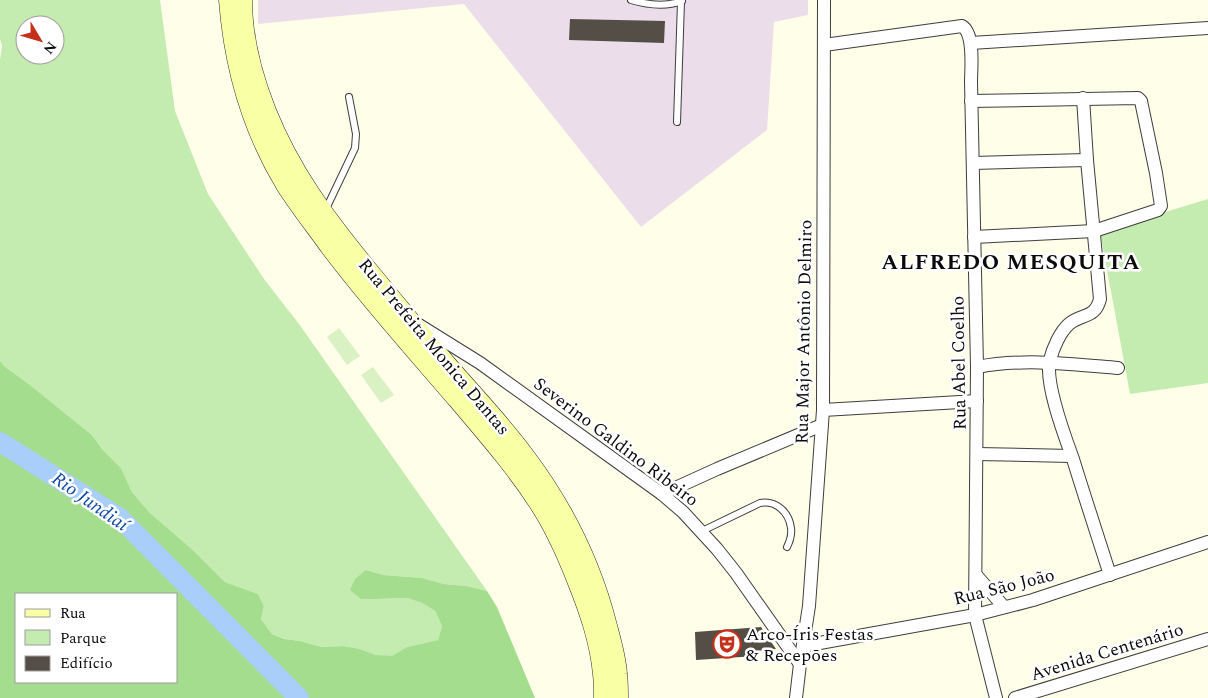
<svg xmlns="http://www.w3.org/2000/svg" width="1208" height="698" font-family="Spectral,serif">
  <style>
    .industrial { fill: #ebdeea }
    .green { fill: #c5ecb0; fill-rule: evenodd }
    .forest { fill: #a4dd8e; fill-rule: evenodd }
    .pitch { fill: #daf2c3 }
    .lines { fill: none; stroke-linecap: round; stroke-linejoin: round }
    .river { stroke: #a9cefa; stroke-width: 20 }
    .building { fill: #544e47 }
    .lane-casing { stroke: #3e3e3e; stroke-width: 8 }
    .street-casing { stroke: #3e3e3e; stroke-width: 14 }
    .secondary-casing { stroke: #2d2d2d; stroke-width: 19 }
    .lane { stroke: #fff; stroke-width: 6 }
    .street { stroke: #fff; stroke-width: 12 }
    .secondary { stroke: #f9ffa4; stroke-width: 18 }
    .labels { text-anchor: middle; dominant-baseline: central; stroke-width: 5; stroke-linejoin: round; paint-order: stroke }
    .street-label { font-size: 18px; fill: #0b0b0b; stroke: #fff }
    .poi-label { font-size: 18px; fill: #0b0b0b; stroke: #fff; text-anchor: start }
    .water-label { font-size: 19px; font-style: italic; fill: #0d48a4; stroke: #fff }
    .district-label { font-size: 22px; font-weight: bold; letter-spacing: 1px; fill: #0b0b0b; stroke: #fff }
  </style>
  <rect width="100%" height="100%" fill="#fffee9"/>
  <polygon class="industrial" points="258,0 808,0 808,15 774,22 767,130 641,227 464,4 258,24"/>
  <g class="green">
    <path d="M0 0H160L175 111 208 194 264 279 299 324 487 591 466 586 444 584 422 578 384 575 366 570 376 599 407 598 422 603 435 611 442 626 438 640 407 647 392 657 376 655 360 649 344 646 322 647 300 641 286 639 272 634 261 619 264 606 258 594 225 582 194 551 150 513 132 492 121 468 102 449 92 435 30 385 4 366 0 361V60L2 46 0 39ZM25 25H55V55H25Z"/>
    <polygon points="1208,199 1208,383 1130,394 1100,232"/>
  </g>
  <path class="forest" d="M0 361 4 366 30 385 92 435 102 449 121 468 132 492 150 513 194 551 225 582 258 594 264 606 261 619 272 634 285 639 300 641 322 647 344 646 360 649 376 655 392 656 407 647 438 640 442 626 435 611 422 603 407 598 376 599H361L350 590 355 579 366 570 384 575 422 578 444 584 466 586 487 591 497 607 535 698H0ZM16 594H176V682H16Z"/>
  <g class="pitch">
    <polygon points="339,328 360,356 347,365 327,337"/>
    <polygon points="373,367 394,395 381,403 361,375"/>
  </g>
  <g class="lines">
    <polyline class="river" points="0,442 120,518 299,698"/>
  </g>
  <g class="building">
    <polygon points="570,19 665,21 664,43 569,40"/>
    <polygon points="761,627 776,649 755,651 756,656 696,660 695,632"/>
  </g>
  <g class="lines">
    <g class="lane-casing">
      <g id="lane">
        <path d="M631 0C648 5 666 7 682 1"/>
        <polyline points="677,122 681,2"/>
        <polyline points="325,211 355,148 356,134 349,97"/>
        <path d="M702 531 760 503C776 500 789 512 791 528 792 535 790 541 787 547"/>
      </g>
    </g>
    <g class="street-casing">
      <g id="street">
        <polyline points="971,43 1208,28"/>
        <path d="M824 45 962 26C975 34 971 68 971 82L977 367 975 615 996 698"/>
        <path d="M1083 98 1087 160 1100 299C1095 319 1082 313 1069 324 1060 332 1053 348 1050 360 1044 382 1065 437 1073 459 1085 498 1098 537 1110 575"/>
        <polyline points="971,101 1138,98 1141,101 1156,173 1161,206 1158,210 1094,231 974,237"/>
        <polyline points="973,163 1087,160"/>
        <polyline points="419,325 480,363 662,494 683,512 717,549 736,573 800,664"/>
        <path d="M977 367C1024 358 1071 364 1118 368"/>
        <polyline points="823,410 977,401"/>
        <polyline points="977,454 1071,456"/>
        <polyline points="662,494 717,469 822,425"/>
        <polyline points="976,575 1004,607"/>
        <polyline points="803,646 975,615 1033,600 1208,542"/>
        <polyline points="796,698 800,664 809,606 823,410 824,0"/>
        <polyline points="1015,698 1208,639"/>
      </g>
    </g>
    <g class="secondary-casing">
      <g id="secondary">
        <path d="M228 0C233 65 251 129 285 185 299 207 315 227 330 248 370 301 415 351 458 401 485 433 513 465 536 500 553 525 565 552 576 580 588 610 599 641 602 674 603 682 603 690 603 698"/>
        <path d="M243 0C243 38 253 76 267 111 291 171 326 218 367 268 394 301 421 333 448 365 475 396 503 425 527 458 566 510 592 563 608 626 612 641 617 658 618 674 619 682 619 690 619 698"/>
      </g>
    </g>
    <use href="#lane" class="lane"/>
    <use href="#street" class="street"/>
    <use href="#secondary" class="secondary"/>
  </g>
  <defs>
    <g id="theatre-ring" transform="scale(1.4375)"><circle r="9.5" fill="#fff" stroke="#c4301a" stroke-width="1.5"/><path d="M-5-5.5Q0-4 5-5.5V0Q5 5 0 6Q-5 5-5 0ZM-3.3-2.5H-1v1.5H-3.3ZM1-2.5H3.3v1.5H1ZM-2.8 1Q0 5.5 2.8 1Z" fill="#c4301a"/></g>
  </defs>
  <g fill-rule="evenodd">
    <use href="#theatre-ring" x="727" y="644"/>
  </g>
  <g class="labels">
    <g class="street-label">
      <text transform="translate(804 332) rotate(-89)">Rua Major Antônio Delmiro</text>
      <text transform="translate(434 347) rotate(50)">Rua Prefeita Monica Dantas</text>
      <text transform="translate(959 363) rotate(-91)">Rua Abel Coelho</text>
      <text transform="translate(616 442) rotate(37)">Severino Galdino Ribeiro</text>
      <text transform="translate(1004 587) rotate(-14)">Rua São João</text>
      <text transform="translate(1107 652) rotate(-17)">Avenida Centenário</text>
    </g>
    <g class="poi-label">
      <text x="746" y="634">Arco-Íris Festas<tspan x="746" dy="21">&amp; Recepões</tspan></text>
    </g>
    <g class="water-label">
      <text transform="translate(90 502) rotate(35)">Rio Jundiaí</text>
    </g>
    <g class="district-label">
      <text x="1011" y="262">ALFREDO MESQUITA</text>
    </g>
  </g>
  <rect x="15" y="593" width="162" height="90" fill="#ffffff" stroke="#9d9d9d"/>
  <rect x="25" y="609" width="25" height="8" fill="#f9ffa4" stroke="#9d9d9d"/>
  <text x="60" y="618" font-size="15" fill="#0b0b0b">Rua</text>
  <rect x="25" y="630" width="25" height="15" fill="#c5ecb0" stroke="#9d9d9d"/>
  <text x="60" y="643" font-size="15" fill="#0b0b0b">Parque</text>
  <rect x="25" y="656" width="25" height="15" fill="#544e47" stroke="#9d9d9d"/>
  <text x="60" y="668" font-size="15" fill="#0b0b0b">Edifício</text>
  <g transform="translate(40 40) rotate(128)"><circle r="24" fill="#ffffff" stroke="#9d9d9d"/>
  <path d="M0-4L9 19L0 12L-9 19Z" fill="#c4301a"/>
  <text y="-8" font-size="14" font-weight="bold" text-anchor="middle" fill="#0b0b0b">N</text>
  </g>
</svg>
